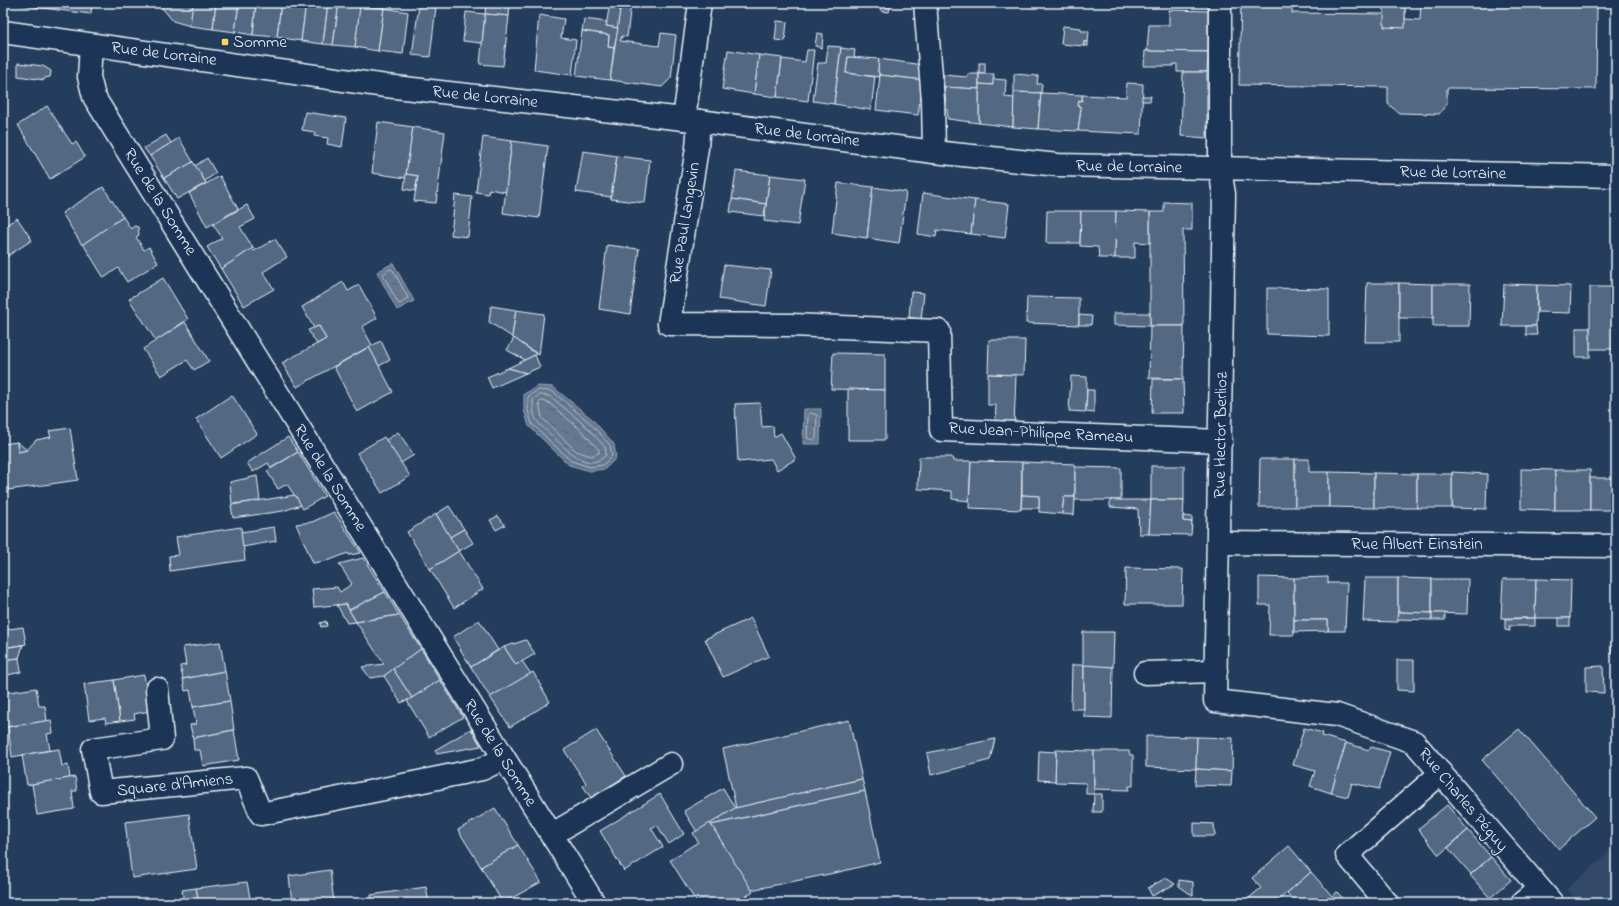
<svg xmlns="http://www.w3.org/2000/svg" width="1619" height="906" font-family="'Indie Flower',sans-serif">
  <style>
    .built { fill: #334a68 }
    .water { fill: url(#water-ripples); stroke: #99a8ba }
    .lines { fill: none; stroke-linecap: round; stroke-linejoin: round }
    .shore { stroke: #b4c1ce; stroke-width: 1 }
    .building { fill: #536782; stroke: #e8f1f8 }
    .minor-casing { stroke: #e8f1f8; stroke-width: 25 }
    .major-casing { stroke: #e8f1f8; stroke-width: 25 }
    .minor { stroke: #1d3557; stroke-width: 22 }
    .major { stroke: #1d3557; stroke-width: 22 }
    .poi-dot { fill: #ffd166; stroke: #1d3557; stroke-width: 1.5 }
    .labels { text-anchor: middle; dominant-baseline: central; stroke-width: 3; stroke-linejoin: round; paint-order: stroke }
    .poi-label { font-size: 17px; fill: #e8f1f8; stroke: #1d3557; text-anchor: start }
    .street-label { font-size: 17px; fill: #e8f1f8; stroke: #1d3557 }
  </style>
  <defs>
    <pattern id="water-ripples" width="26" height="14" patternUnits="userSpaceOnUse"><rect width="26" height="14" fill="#657890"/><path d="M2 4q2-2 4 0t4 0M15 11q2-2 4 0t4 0" fill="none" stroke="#576270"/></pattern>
  </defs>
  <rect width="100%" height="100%" fill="#253d5d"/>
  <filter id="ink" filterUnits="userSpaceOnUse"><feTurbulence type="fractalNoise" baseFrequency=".025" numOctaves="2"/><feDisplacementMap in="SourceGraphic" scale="8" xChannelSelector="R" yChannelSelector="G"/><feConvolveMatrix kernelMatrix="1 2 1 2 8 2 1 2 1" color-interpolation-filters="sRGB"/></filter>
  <g filter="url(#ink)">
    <g class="built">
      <polygon points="1608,698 1616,698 1616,734"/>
      <polygon points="1616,846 1616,903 1579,903 1567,889"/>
    </g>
    <g class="water">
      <polygon points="393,263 414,301 397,310 377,272"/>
      <polygon points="538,386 553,387 592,419 614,444 616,458 605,469 590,471 569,465 529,426 524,410 524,394"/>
      <polygon points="804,409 821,409 820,444 803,444"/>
    </g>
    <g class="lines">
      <g class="shore">
        <polygon points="390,269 393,270 408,298 400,304 398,303 383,275"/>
        <polygon points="539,390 552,391 589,422 610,445 612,456 603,465 590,467 571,461 532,424 528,410 528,397"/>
        <path d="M540 395 550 396 586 426 605 447 606 455C587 474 566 448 552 436 548 431 540 426 537 421 533 415 533 406 533 400Z"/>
        <polygon points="542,401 548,402 581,430 599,450 599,453 591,456 576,451 542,418 539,403"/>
        <polygon points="810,413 817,415 816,438 815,440 807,438 808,415"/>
      </g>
    </g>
    <g class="building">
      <polygon points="7,3 43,3 42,8"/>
      <polygon points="43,3 92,3 91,14 42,8"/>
      <polygon points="158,3 193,3 190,26 173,21"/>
      <polygon points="193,3 216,3 213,29 190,26"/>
      <polygon points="216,3 239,3 235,32 213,29"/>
      <polygon points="239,3 256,3 253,35 235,32"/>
      <polygon points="256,3 281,3 277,37 253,35"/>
      <polygon points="281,3 306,3 301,41 277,37"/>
      <polygon points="306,3 328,3 323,44 301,41"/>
      <polygon points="328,3 339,3 333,45 323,44"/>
      <polygon points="339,3 349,5 350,3 361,3 355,47 333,45"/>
      <polygon points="361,3 384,3 384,8 360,6"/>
      <polygon points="486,3 510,3 509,16 485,14"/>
      <polygon points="610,3 621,3 618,28 606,26"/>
      <polygon points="621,3 631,3 627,37 622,36 620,41 659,46 661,33 676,35 671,78 662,87 610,80"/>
      <polygon points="1241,3 1292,3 1292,13 1384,14 1384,3 1405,3 1405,19 1420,20 1421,3 1597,3 1596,89 1447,88 1447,104 1439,114 1399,113 1388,104 1388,87 1239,85"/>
      <polygon points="1384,3 1405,3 1405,28 1384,27"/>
      <polygon points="360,6 384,8 378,51 355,47"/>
      <polygon points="419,6 436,7 430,57 412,55"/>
      <polygon points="881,6 890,7 889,12 881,11"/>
      <polygon points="384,8 408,12 403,54 378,51"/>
      <polygon points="1169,10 1208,11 1208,52 1147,51 1149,25 1169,25"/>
      <polygon points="466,12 485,14 482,43 463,41"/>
      <polygon points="485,14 509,16 503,66 480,64"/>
      <polygon points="539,15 564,19 561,38 576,40 572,75 534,70"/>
      <polygon points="584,19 607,22 606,26 618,28 614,48 608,47 609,35 582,31"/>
      <polygon points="777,21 787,22 785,41 775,40"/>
      <polygon points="1063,26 1081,28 1081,31 1089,31 1088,42 1084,42 1084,46 1061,44"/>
      <polygon points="582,31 609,35 608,47 614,48 610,80 576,76"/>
      <polygon points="817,33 823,34 822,48 815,46"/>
      <rect x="1084" y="42" width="4" height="4"/>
      <polygon points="828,46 841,47 834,104 813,101 818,63 826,63"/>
      <polygon points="841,48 855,50 854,58 848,57 846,73 875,77 871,110 834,104"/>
      <polygon points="728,50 759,55 754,94 722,89"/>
      <polygon points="807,50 814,50 808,101 777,97 782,59 805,62"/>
      <polygon points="1145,51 1208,52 1207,72 1177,72 1177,64 1173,64 1173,66 1144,66"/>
      <polygon points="759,55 782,58 777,97 754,94"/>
      <polygon points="848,57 879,59 878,71 880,77 846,73"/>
      <polygon points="879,59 923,65 923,80 880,75 878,71"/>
      <polygon points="18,63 43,66 51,71 50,77 45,78 44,80 18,76"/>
      <rect x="979" y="63" width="6" height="11"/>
      <polygon points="1183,72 1207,72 1207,138 1181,136"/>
      <polygon points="968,74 979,74 979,89 944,87 943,75 967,77"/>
      <polygon points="979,74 994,74 993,85 979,84"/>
      <polygon points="1014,74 1038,76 1037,84 1042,84 1041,93 1014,92"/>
      <polygon points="880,75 923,80 918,115 876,110"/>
      <polygon points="993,79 1006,80 1005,97 1014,98 1013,127 979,123 979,84 993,85"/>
      <polygon points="1127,83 1143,84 1141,134 1078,131 1081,107 1078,106 1079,100 1082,101 1082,95 1126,97"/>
      <polygon points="944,87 979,89 979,123 948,119"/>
      <polygon points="1014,92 1041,93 1038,129 1013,127"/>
      <polygon points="1041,93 1082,95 1082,101 1079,100 1078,106 1081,107 1078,131 1038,129"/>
      <polygon points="1142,96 1151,96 1150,101 1142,101"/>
      <polygon points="47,106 72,144 76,142 85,157 50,179 18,125"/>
      <polygon points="305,112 346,118 342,147 327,144 328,138 314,136 315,132 302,130"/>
      <polygon points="378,122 413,127 406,178 372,173"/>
      <polygon points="413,127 445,132 436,203 414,201 418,176 406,174"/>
      <polygon points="166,135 171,143 150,156 144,148"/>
      <polygon points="483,137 512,141 506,192 489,189 488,194 476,192"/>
      <polygon points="179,138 193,162 164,178 150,156"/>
      <polygon points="512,141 548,146 539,218 503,213"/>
      <polygon points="583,151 617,156 611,197 576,192"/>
      <polygon points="617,156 650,160 645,203 611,199"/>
      <polygon points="207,158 216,173 205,181 195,166"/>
      <polygon points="193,162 206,183 177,199 164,178"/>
      <polygon points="736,171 770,175 766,204 732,199"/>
      <polygon points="406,174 418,176 415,191 404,189"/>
      <polygon points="770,175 805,179 798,225 764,221"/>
      <polygon points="220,176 238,209 207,227 189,193"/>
      <polygon points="838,183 873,187 867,238 832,233"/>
      <polygon points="103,187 123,217 82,245 62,213"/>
      <polygon points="873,187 906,192 899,243 867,238"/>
      <polygon points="923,193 975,200 971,234 937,230 936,237 918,234"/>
      <polygon points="455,195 472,197 468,237 451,235"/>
      <polygon points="732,199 766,204 764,216 730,212"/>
      <polygon points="975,200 1009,204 1005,238 971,234"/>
      <polygon points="1164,202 1192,203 1192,230 1183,230 1184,326 1150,326 1150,212 1164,212"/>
      <polygon points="247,205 255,219 240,227 253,248 221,269 207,247 222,238 213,224"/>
      <polygon points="1047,211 1081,211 1080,243 1046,243"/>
      <polygon points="1081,211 1116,211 1115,258 1099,258 1098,247 1080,246"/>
      <polygon points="1116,211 1150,212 1150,243 1135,242 1135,258 1115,258"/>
      <polygon points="123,217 131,229 134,226 138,227 139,235 136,237 144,250 149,247 158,263 127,282 118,268 104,278 83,244"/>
      <polygon points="17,218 32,240 3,259 3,227"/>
      <polygon points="275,239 287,257 263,272 274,289 244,306 221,269 253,248 254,251"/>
      <polygon points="607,245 639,249 630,314 599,309"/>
      <polygon points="724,265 771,270 766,306 719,299"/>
      <polygon points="163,278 188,319 156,341 129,299"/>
      <polygon points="343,282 348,291 359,285 377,318 362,327 372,345 297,387 282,363 326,339 319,326 314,328 302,307"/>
      <polygon points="1367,283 1399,283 1399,342 1365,342"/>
      <polygon points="1399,283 1433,284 1433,318 1399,318"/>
      <polygon points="1433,284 1470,284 1469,326 1433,326"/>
      <polygon points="1504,284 1537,285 1536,326 1502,326"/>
      <polygon points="1537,285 1571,286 1570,313 1537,312"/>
      <rect x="1590" y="287" width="26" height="62"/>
      <polygon points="1267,288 1329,289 1329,336 1267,334"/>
      <polygon points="911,292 924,293 921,320 909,317"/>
      <polygon points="1027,297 1079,298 1079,325 1026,323"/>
      <polygon points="491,306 516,310 512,337 489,322"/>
      <polygon points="516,310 544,314 539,355 512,337"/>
      <polygon points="1114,313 1150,313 1150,326 1114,325"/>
      <polygon points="1079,315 1092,316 1091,325 1079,325"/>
      <polygon points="185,322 209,361 194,370 187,360 161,376 143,349"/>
      <polygon points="319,326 326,339 317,344 308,330"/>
      <polygon points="1150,326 1184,326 1183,379 1149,378"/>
      <polygon points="1526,326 1536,326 1537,335 1526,335"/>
      <rect x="1576" y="328" width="14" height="29"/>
      <polygon points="514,338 532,351 537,354 525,360 507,350"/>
      <polygon points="989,340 1025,340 1024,375 988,374"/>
      <polygon points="381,341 390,360 379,366 369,347"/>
      <polygon points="369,347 393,392 357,412 334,367"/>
      <polygon points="833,353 885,354 885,390 831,389"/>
      <polygon points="535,355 540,367 526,373 508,368"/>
      <polygon points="508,368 526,373 492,388 487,377"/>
      <polygon points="988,374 1016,375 1014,426 995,426 996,405 988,405"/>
      <polygon points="1071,376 1087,377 1086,412 1069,411"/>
      <polygon points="1153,379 1183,379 1184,413 1152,413"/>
      <polygon points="848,389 885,390 885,440 848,440"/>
      <polygon points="1087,390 1094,390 1094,413 1086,412"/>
      <polygon points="232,395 257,434 221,458 196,419"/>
      <polygon points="760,403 762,427 773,426 774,437 781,433 796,459 777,470 771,459 738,462 735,404"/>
      <polygon points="70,428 78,480 8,490 7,484 3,484 3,444 17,442 18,452 27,450 36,440 51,437 49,431"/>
      <polygon points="398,432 414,455 401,463 386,440"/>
      <polygon points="288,437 298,452 271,468 268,463 253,472 247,463"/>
      <polygon points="384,437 410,476 382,493 357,453"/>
      <polygon points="17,442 27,450 18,452"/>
      <polygon points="298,452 325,496 303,509 287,484 278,489 267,471"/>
      <polygon points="919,457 952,457 953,461 971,461 969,501 952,499 952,491 918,489"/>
      <polygon points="1260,459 1295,459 1295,507 1259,507"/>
      <polygon points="1295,459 1309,459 1309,472 1329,472 1329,507 1295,507"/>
      <polygon points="971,461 1022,462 1021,510 969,508"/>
      <polygon points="1022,462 1075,464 1075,497 1064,497 1062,514 1039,512 1039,496 1022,495"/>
      <rect x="1151" y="466" width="33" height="34"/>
      <polygon points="1075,467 1121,468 1121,500 1075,500"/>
      <polygon points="1521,469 1555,470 1555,510 1521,509"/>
      <rect x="1555" y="470" width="35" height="40"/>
      <polygon points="1329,472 1374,473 1374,508 1329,507"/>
      <polygon points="1452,472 1487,474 1486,509 1452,508"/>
      <polygon points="1374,473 1417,474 1417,508 1374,508"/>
      <rect x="1417" y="474" width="35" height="34"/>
      <polygon points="257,476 260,501 232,504 230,482"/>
      <rect x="1590" y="478" width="26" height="32"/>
      <polygon points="3,484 7,484 8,490 3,491"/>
      <polygon points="295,495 301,505 283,511 233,518 231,505"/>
      <polygon points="1022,495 1039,496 1039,508 1021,508"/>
      <polygon points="1064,497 1075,497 1074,515 1062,514"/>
      <polygon points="1110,500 1151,500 1149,534 1139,534 1138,509 1110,507"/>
      <polygon points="1151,500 1184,500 1183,521 1192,522 1191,535 1149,534"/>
      <polygon points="449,506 464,529 450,537 436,514"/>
      <polygon points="334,512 361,553 349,555 348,553 330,560 313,563 296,524 312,522"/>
      <polygon points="436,514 459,551 430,569 407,532"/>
      <polygon points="3,515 7,538 3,538"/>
      <polygon points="498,516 505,525 496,530 490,520"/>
      <polygon points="1183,516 1192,517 1192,522 1183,521"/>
      <polygon points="241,527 245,560 170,571 169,556 179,555 176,537"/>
      <polygon points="274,527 276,541 243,547 241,532"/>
      <polygon points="464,529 473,543 459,551 450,537"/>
      <polygon points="459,551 483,589 454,608 430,569"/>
      <polygon points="363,558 385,592 349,610 346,604 314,607 312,589 337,587 340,592 352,584 339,564"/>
      <polygon points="1126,568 1183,569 1182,604 1125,604"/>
      <polygon points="1259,577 1294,578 1294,635 1269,635 1270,605 1259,605"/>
      <polygon points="1328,577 1328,583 1347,583 1345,631 1328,631 1328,620 1294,620 1294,578"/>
      <polygon points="1365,578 1398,578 1398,622 1363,621"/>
      <polygon points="1398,578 1432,579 1432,613 1398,612"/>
      <polygon points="1432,579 1468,579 1467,614 1432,613"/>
      <polygon points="1503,579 1536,579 1535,618 1501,618"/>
      <polygon points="1536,579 1571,580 1570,618 1535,618"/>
      <polygon points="385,592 399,615 356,622 349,610"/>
      <polygon points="346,604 349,610 356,622 347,623 337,605"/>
      <polygon points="1398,612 1432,613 1432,620 1397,619"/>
      <rect x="1432" y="613" width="13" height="7"/>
      <polygon points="399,615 421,649 384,676 370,678 362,667 384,664 356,622"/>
      <polygon points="751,618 769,656 723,677 705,639"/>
      <polygon points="1535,618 1535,626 1509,626 1510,631 1505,630 1505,619"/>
      <rect x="1559" y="618" width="11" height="8"/>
      <polygon points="1612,618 1616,618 1616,653 1611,653"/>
      <polygon points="479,620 498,650 471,667 453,637"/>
      <polygon points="1294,620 1328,620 1328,631 1294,632"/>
      <polygon points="326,621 327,626 321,627 320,623"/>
      <polygon points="23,627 26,644 3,648 3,630"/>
      <polygon points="1083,632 1114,632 1113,667 1083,666"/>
      <polygon points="526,640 535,654 516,665 504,647"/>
      <polygon points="220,642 225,671 183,679 180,666 186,665 183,647"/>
      <polygon points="23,645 19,658 3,660 3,648"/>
      <polygon points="504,647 516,665 522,661 531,674 490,697 471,667"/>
      <polygon points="421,649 440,680 412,698 393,669"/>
      <polygon points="19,658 21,672 3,676 3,660"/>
      <polygon points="1397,660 1414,660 1414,691 1397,690"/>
      <polygon points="1072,665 1084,665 1084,709 1071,709"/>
      <polygon points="1084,665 1113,667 1112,718 1084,717"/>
      <polygon points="1603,666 1604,693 1586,692 1586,667"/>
      <polygon points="393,669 412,698 401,703 384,676"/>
      <polygon points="225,671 230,701 193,707 190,690 185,691 183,679"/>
      <polygon points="533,672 550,702 510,727 490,697"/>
      <polygon points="144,675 150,711 134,714 135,719 120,721 114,680"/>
      <polygon points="114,680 120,721 106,723 105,718 89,720 84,684"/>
      <polygon points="440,680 463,717 429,737 407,701"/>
      <polygon points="36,688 39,706 45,706 47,721 4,727 3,693"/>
      <polygon points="230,701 234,730 193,738 190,725 196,724 193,707"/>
      <polygon points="51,720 53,733 47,734 50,750 12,757 8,727"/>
      <polygon points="849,720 862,779 736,808 723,749"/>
      <polygon points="1304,728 1323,733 1322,736 1346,743 1331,793 1310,786 1315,771 1293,765"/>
      <polygon points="471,729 481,746 437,754 435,750"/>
      <polygon points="1519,729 1595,817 1559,849 1482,760"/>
      <polygon points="234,730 239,760 203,766 200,750 194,750 193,738"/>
      <polygon points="596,730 626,776 591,798 583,786 586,783 564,750"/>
      <polygon points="1146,736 1197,737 1196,769 1146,767"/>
      <polygon points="1197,737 1233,738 1232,771 1196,769"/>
      <polygon points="995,739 990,760 931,775 927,753"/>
      <polygon points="1346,743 1369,750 1371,747 1390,752 1379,789 1352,783 1348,797 1331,793"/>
      <polygon points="59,749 62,766 68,765 70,778 27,785 22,755"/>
      <polygon points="1056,750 1094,751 1094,794 1086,794 1086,783 1055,782"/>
      <polygon points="1039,751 1056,752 1055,781 1038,780"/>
      <polygon points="1094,751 1129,751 1130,755 1133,755 1133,786 1129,786 1129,790 1094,789"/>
      <polygon points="1196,769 1232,771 1231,786 1195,785"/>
      <polygon points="75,777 77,791 72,791 74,809 37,815 32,784"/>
      <polygon points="862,779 865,791 711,825 710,823 735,808"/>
      <polygon points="723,788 735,808 697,832 684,811"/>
      <polygon points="865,791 880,862 839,872 751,890 711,825"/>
      <polygon points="660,794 684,834 669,844 657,825 651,828 663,847 624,871 600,831"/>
      <polygon points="1094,794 1102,794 1102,812 1093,812"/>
      <polygon points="1447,805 1468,830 1439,855 1418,829"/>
      <polygon points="495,808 518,845 481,867 458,830"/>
      <polygon points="189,814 197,869 132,878 125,822"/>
      <polygon points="710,823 753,892 735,903 697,903 670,860 698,842 693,833"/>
      <polygon points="1194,823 1214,824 1215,836 1194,836"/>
      <polygon points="1468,830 1491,857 1471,874 1448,848"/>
      <polygon points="518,845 541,882 503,903 481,867"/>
      <polygon points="1289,846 1311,872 1275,903 1243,903 1261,888 1252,878"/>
      <polygon points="1491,857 1511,880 1490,898 1470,875"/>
      <polygon points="330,870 334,903 292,903 289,876"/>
      <polygon points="1311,872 1332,896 1337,892 1347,903 1296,903 1287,893"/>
      <polygon points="1166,878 1175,884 1152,896 1148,888"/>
      <polygon points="1179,880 1193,882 1193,896 1179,886"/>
      <polygon points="247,882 251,903 199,903 196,888"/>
      <polygon points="426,887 429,903 372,903 371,895"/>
      <polygon points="196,888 199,903 184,903 182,890"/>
    </g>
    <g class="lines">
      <g class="minor-casing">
        <g id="minor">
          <polyline points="925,3 933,100 934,152"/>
          <polyline points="1220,3 1220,169 1224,194 1215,701 1337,715 1414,742 1552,903"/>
          <polyline points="91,45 89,77 94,97 594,903"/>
          <polyline points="684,119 700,3"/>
          <polyline points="699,121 697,148 669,324 791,325 939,331 941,430 1221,441"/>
          <polyline points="1219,543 1616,546"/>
          <polyline points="1145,673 1216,671"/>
          <polyline points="157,689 162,739 93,749 101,792 246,778 261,814 482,769 503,759"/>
          <polyline points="551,835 671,764"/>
          <polyline points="1387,903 1347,855 1441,773"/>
          <polyline points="1522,903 1539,889"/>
        </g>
      </g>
      <g class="major-casing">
        <polyline id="major" points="3,32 386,86 684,119 934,152 1058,165 1616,176"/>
      </g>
      <use href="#minor" class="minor"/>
      <use href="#major" class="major"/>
    </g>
  </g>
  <rect class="poi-dot" x="221" y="38" width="8" height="8" rx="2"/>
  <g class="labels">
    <g class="poi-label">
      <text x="233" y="42">Somme</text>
    </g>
    <g class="street-label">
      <text transform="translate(164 54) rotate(7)">Rue de Lorraine</text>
      <text transform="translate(485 97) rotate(6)">Rue de Lorraine</text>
      <text transform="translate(807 135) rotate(7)">Rue de Lorraine</text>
      <text transform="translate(1129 167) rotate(1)">Rue de Lorraine</text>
      <text transform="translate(1453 173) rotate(1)">Rue de Lorraine</text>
      <text transform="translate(160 202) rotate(58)">Rue de la Somme</text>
      <text transform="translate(685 223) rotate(-81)">Rue Paul Langevin</text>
      <text transform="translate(1041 433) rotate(3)">Rue Jean-Philippe Rameau</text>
      <text transform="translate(1221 435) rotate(-89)">Rue Hector Berlioz</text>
      <text transform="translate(330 478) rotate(58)">Rue de la Somme</text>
      <text x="1417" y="544">Rue Albert Einstein</text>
      <text transform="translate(500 753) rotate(58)">Rue de la Somme</text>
      <text transform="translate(175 785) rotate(-6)">Square d’Amiens</text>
      <text transform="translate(1463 800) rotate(50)">Rue Charles Péguy</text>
    </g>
  </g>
  <rect width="1619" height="906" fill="none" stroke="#1d3557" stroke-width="16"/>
  <rect x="8" y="8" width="1603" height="890" fill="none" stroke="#e8f1f8" stroke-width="1.5" filter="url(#ink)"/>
</svg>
